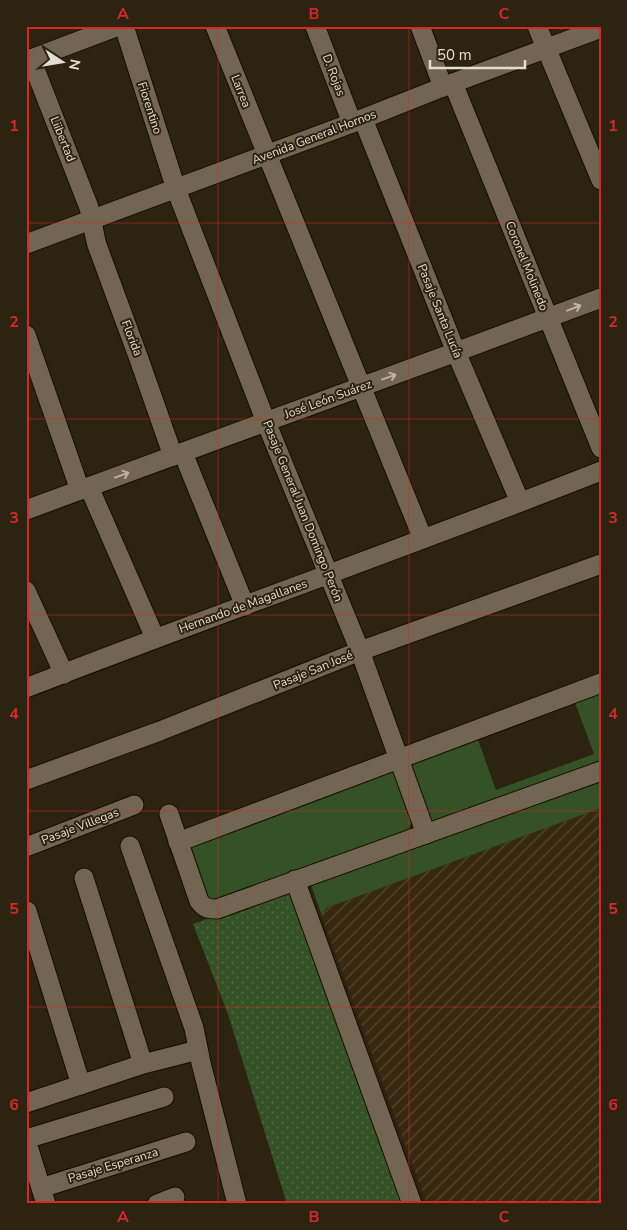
<svg xmlns="http://www.w3.org/2000/svg" width="627" height="1230" font-family="'Nunito Sans',sans-serif">
  <style>
    .industrial { fill: url(#industrial-furrows) }
    .grass { fill: url(#grass-dots) }
    .park { fill: #345225 }
    .lines { fill: none; stroke-linecap: round; stroke-linejoin: round }
    .minor-casing { stroke: #150c00; stroke-width: 21 }
    .minor { stroke: #726652; stroke-width: 19 }
    .oneway { stroke: #bcb3a5 }
    .grid { fill: none; stroke: #d62828; stroke-width: 1; stroke-opacity: 0.55 }
    .labels { text-anchor: middle; dominant-baseline: central; stroke-width: 4; stroke-linejoin: round; paint-order: stroke }
    .street-label { font-size: 12px; fill: #e4ddd2; stroke: #2d2311 }
    .neatline { fill: none; stroke: #d62828; stroke-width: 2 }
    .grid-label { font-size: 16px; text-anchor: middle; font-weight: bold; fill: #d62828 }
  </style>
  <defs>
    <pattern id="industrial-furrows" width="10" height="10" patternUnits="userSpaceOnUse" patternTransform="scale(1.25)"><rect width="10" height="10" fill="#372910"/><path d="M-1 1l2-2M0 10L10 0M9 11l2-2" fill="none" stroke="#544832"/></pattern>
    <pattern id="grass-dots" width="8" height="8" patternUnits="userSpaceOnUse" patternTransform="scale(1.25)"><rect width="8" height="8" fill="#345225"/><path d="M2 2h.1M6 6h.1" fill="none" stroke="#516a44" stroke-width="1.8" stroke-linecap="round"/></pattern>
  </defs>
  <rect width="100%" height="100%" fill="#2d2311"/>
  <polygon class="industrial" points="601,808 601,1204 427,1204 322,916 326,908"/>
  <polygon class="grass" points="290,889 405,1204 287,1204 228,1014 193,924"/>
  <g class="park">
    <polygon points="601,690 601,763 431,825 408,762 477,737 496,790 594,754 574,700"/>
    <polygon points="395,768 414,819 405,833 218,902 204,898 185,845"/>
    <polygon points="601,778 601,808 326,908 322,916 310,882"/>
  </g>
  <g class="lines">
    <g class="minor-casing">
      <g id="minor">
        <polyline points="124,26 176,189 266,422 360,651 426,834"/>
        <polyline points="215,26 423,539"/>
        <polyline points="315,26 352,123"/>
        <polyline points="420,26 443,87"/>
        <polyline points="537,26 601,180"/>
        <path d="M31 59 88 205C93 218 93 232 97 245L139 359 173 456"/>
        <polyline points="26,61 118,26"/>
        <polyline points="453,83 601,448"/>
        <polyline points="363,119 456,352 520,502"/>
        <polyline points="26,244 352,123 453,83 601,28"/>
        <polyline points="26,335 80,490"/>
        <polyline points="183,453 245,606"/>
        <polyline points="89,487 155,638"/>
        <polyline points="26,510 456,352 601,298"/>
        <polyline points="26,591 64,674"/>
        <path d="M26 688C217 614 410 546 601 471"/>
        <polyline points="26,780 160,731 360,651 601,564"/>
        <path d="M169 814 199 901C204 908 208 909 217 909L601 771"/>
        <polyline points="178,842 601,683"/>
        <polyline points="130,846 194,1028 201,1063 237,1204"/>
        <polyline points="26,847 134,805"/>
        <polyline points="84,878 143,1064"/>
        <polyline points="295,880 412,1204"/>
        <polyline points="27,911 81,1085"/>
        <polyline points="26,1103 143,1064 198,1050"/>
        <polyline points="26,1139 164,1097"/>
        <polyline points="26,1140 46,1204"/>
        <polyline points="41,1188 186,1142"/>
        <polyline points="157,1204 175,1197"/>
      </g>
    </g>
    <use href="#minor" class="minor"/>
  </g>
  <defs><path id="oneway-shaft" d="M-6 0H5M1.5-3L5.5 0L1.5 3" fill="none" stroke-width="1.6" stroke-linecap="round" stroke-linejoin="round" transform="scale(1.25)"/></defs>
  <g class="oneway">
    <use href="#oneway-shaft" transform="translate(574 308) rotate(-21)"/>
    <use href="#oneway-shaft" transform="translate(389 377) rotate(-20)"/>
    <use href="#oneway-shaft" transform="translate(122 475) rotate(-20)"/>
  </g>
  <path class="grid" d="M218 26V1204M409 26V1204M26 223H601M26 419H601M26 615H601M26 811H601M26 1007H601"/>
  <g class="labels">
    <g class="street-label">
      <text transform="translate(334 75) rotate(69)">D. Rojas</text>
      <text transform="translate(241 91) rotate(68)">Larrea</text>
      <text transform="translate(150 108) rotate(72)">Fiorentino</text>
      <text transform="translate(314 137) rotate(-21)">Avenida General Hornos</text>
      <text transform="translate(63 139) rotate(68)">Liibertad</text>
      <text transform="translate(527 266) rotate(68)">Coronel Molinedo</text>
      <text transform="translate(440 311) rotate(68)">Pasaje Santa Lucía</text>
      <text transform="translate(132 338) rotate(69)">Florida</text>
      <text transform="translate(328 399) rotate(-20)">José León Suárez</text>
      <text transform="translate(303 511) rotate(68)">Pasaje General Juan Domingo Perón</text>
      <text transform="translate(243 606) rotate(-20)">Hernando de Magallanes</text>
      <text transform="translate(313 670) rotate(-22)">Pasaje San José</text>
      <text transform="translate(80 826) rotate(-21)">Pasaje Villegas</text>
      <text transform="translate(113 1165) rotate(-17)">Pasaje Esperanza</text>
    </g>
  </g>
  <rect width="627" height="1230" fill="none" stroke="#2d2311" stroke-width="55"/>
  <g transform="translate(62 62) rotate(102)" stroke="#2d2311" stroke-width="4" paint-order="stroke">
  <path d="M0-4L9 19L0 12L-9 19Z" fill="#e4ddd2"/>
  <text y="-8" font-size="14" font-weight="bold" text-anchor="middle" fill="#e4ddd2">N</text>
  </g>
  <path d="M430 60v8h95v-8" fill="none" stroke="#e4ddd2" stroke-width="2.5"/>
  <text x="437" y="60" font-size="15" fill="#e4ddd2" stroke="#2d2311" stroke-width="4" paint-order="stroke">50 m</text>
  <rect x="28" y="28" width="572" height="1174" class="neatline"/>
  <g class="grid-label">
    <text x="123" y="19">A</text>
    <text x="314" y="19">B</text>
    <text x="504" y="19">C</text>
    <text x="14" y="131">1</text>
    <text x="613" y="131">1</text>
    <text x="14" y="327">2</text>
    <text x="613" y="327">2</text>
    <text x="14" y="523">3</text>
    <text x="613" y="523">3</text>
    <text x="14" y="719">4</text>
    <text x="613" y="719">4</text>
    <text x="14" y="914">5</text>
    <text x="613" y="914">5</text>
    <text x="14" y="1110">6</text>
    <text x="613" y="1110">6</text>
    <text x="123" y="1222">A</text>
    <text x="314" y="1222">B</text>
    <text x="504" y="1222">C</text>
  </g>
</svg>
